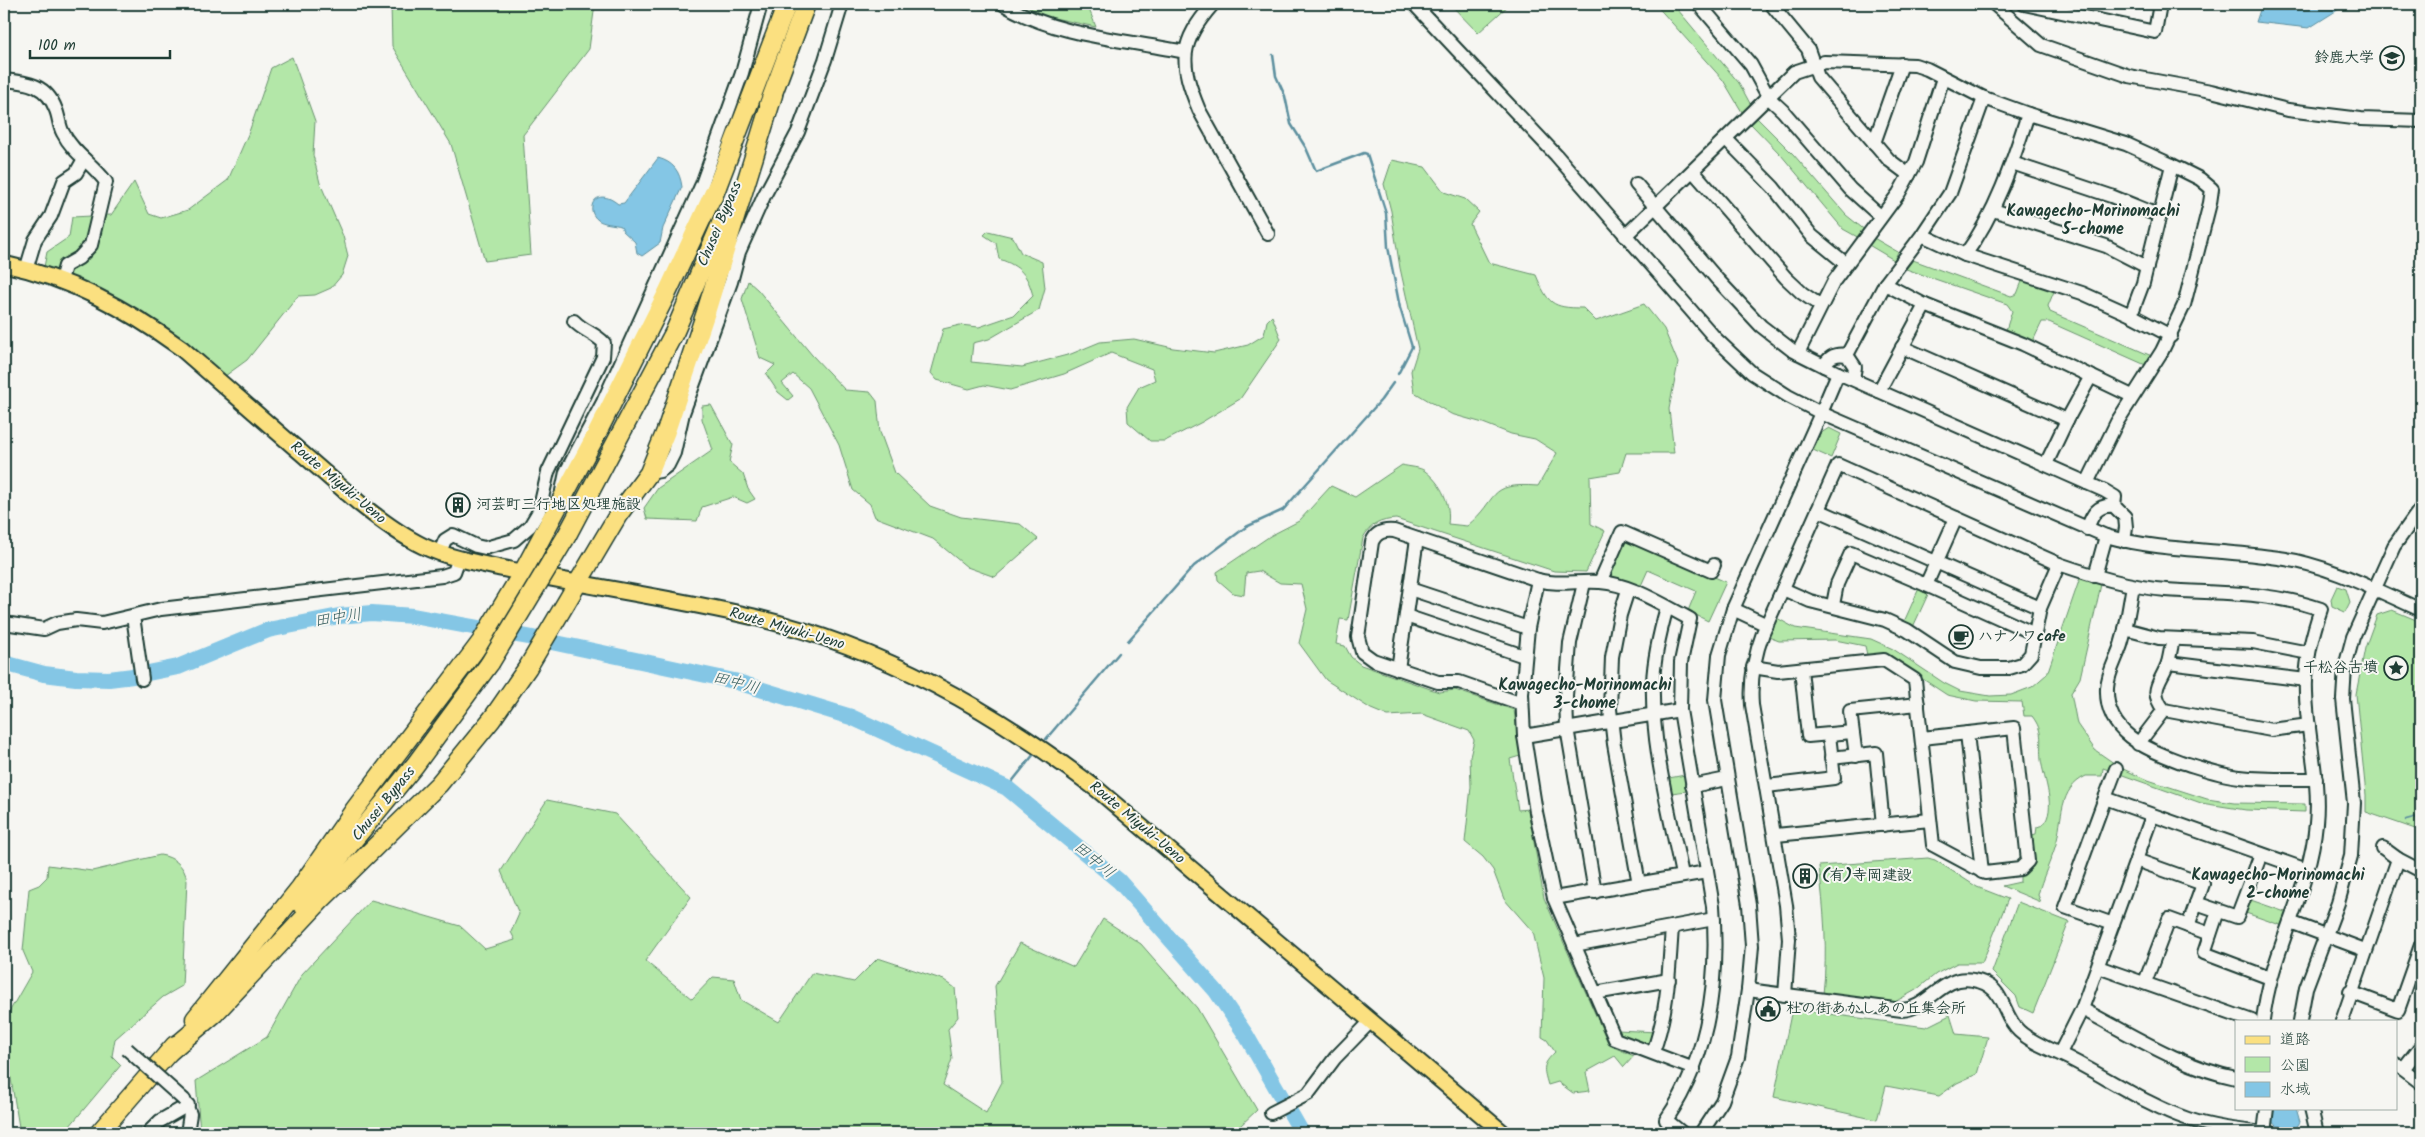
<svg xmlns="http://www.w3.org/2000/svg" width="2425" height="1137" font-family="Kalam,'Klee One',sans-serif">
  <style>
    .green { fill: #b3e7a8; stroke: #69926e }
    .water { fill: #84c6e5; stroke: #5c8f9e }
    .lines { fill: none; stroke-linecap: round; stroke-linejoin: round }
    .stream { stroke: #5c8f9e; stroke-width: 2.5 }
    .river { stroke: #84c6e5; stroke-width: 16 }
    .minor-casing { stroke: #1f3d34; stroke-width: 16 }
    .major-casing { stroke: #1f3d34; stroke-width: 19 }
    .highway-casing { stroke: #1f3d34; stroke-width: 21 }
    .minor { stroke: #f6f6f2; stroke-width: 12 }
    .major { stroke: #fbe080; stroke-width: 15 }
    .highway { stroke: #fbe080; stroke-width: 18 }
    .minor-bridge-casing { stroke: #1f3d34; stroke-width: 16; stroke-linecap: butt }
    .highway-bridge-casing { stroke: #1f3d34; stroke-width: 21; stroke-linecap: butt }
    .minor-bridge { stroke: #f6f6f2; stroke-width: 12 }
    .highway-bridge { stroke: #fbe080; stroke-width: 18 }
    .labels { text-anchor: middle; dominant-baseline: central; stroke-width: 4; stroke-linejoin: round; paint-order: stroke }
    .poi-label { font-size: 15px; font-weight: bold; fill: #1f3d34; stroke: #f6f6f2; text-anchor: start }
    .street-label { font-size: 15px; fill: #1f3d34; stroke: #f6f6f2 }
    .neighbourhood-label { font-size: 16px; font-weight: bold; fill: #1f3d34; stroke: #f6f6f2 }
    .water-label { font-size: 16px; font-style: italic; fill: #385f60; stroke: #f6f6f2 }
  </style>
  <rect width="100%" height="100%" fill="#f6f6f2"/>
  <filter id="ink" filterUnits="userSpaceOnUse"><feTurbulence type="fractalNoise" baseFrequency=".02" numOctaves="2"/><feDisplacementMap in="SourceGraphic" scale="10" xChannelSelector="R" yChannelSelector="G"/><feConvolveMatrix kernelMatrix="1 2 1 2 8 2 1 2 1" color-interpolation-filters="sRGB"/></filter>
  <g filter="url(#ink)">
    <g class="green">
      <polygon points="391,4 595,4 589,49 523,135 531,255 485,261 451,144 392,46"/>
      <polygon points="1023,4 1087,4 1096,27 1045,16"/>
      <polygon points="1450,4 1510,4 1478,33"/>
      <polygon points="1655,4 1673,4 1739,83 1753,109 1745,117 1723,80"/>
      <path d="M292 57 315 121 313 155 320 183 343 236 348 256 342 275 331 288 315 295 298 296 247 360 225 376C193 349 159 322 122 301 97 287 71 277 44 267L47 252 69 237 72 217 111 215 134 182 149 214 161 218 188 210 228 180 249 132 271 68Z"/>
      <polygon points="1757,118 1793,154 1846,215 1866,231 1861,239 1843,229 1781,155 1751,124"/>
      <path d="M1392 160 1425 167 1444 192 1465 199 1479 212 1470 224 1489 263 1536 275C1548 303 1551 308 1583 308L1596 321 1644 304 1664 329 1678 363 1669 409 1674 453H1626L1620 472 1590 477 1591 524 1605 531 1586 572 1554 571 1396 519C1381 520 1370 524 1363 538L1348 620 1340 619 1336 644 1345 646 1351 657 1361 665 1439 692 1455 690 1514 710 1520 756 1510 759 1518 810 1528 809 1544 898 1609 1045 1634 1056 1624 1067 1615 1056 1586 1072 1590 1091 1573 1093 1558 1082 1548 1085C1543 1068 1542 1065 1555 1052L1547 1040 1542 1037 1544 978 1533 932 1504 899 1493 870 1483 857 1465 842 1471 787 1470 757 1474 740 1469 731 1422 714 1388 716 1371 709 1326 680 1299 643 1307 609 1301 584 1280 583 1259 571 1246 573 1244 595 1233 593 1218 580 1217 572 1270 536 1299 521 1331 486 1355 497 1402 465C1409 467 1420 467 1425 471 1442 484 1451 504 1448 524L1467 526C1500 499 1485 482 1538 486L1557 453 1535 439 1511 434 1483 423 1451 414 1414 392 1411 371 1418 349 1400 268 1391 211 1384 184Z"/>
      <path d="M988 231 1013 237 1021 253 1042 262 1045 288 1039 310 989 339 973 343 971 362 1022 367 1071 354 1100 342 1134 339 1173 348 1214 353 1248 345 1264 335 1267 321 1272 316 1281 339 1240 399 1202 422 1165 441H1150L1128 422 1127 407 1139 387 1155 380 1152 369 1111 353 1064 374 1010 390 984 385 969 389 937 380 931 373 943 329 960 325 979 327 1014 315 1033 296C1028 275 1020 266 999 259L996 243 984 235Z"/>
      <polygon points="1872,237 1898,252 1894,260 1867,244"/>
      <polygon points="1913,260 2011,296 2017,294 2023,279 2055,289 2048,306 2050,312 2154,357 2150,367 2049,322 2042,322 2033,341 2006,330 2012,311 2007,304 1906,269"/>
      <polygon points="748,281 758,290 812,355 845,390 870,392 877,401 880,432 895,473 930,506 961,517 1020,524 1038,539 995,577 967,567 933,539 875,517 870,504 853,490 839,445 809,388 793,374 782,383 793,396 788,400 778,392 766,374 775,365 760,358 742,299"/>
      <polygon points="711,405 733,445 729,462 743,474 748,489 755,499 747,503 733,497 702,507 697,521 647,519 644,508 658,488 713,450 702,419 702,406"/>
      <polygon points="1829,428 1841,434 1831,458 1813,450 1821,433"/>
      <polygon points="1629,540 1726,582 1708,621 1688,611 1696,591 1648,570 1639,590 1609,579 1608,573 1622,541"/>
      <path d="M2081 575 2102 580 2080 678 2071 693 2077 724 2095 750 2121 768 2145 779 2207 799 2234 803 2305 804V812L2246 810 2201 803 2103 768 2102 776H2086C2058 789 2063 819 2056 844 2051 861 2042 878 2038 895L2041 902 2002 886 2020 882V873L2027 836 2036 834 2037 827 2043 825C2057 808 2044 780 2041 760 2039 742 2045 733 2032 716H2024L2022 702 1976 701 1947 695 1885 654 1867 655 1865 646 1835 640 1779 641 1766 636 1775 617 1795 628 1871 639 1893 649 1944 683 1960 691 1990 696 2011 695 2032 687 2047 674Z"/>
      <polygon points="1920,586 1930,590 1913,627 1903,624"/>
      <polygon points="2337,586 2346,589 2350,602 2345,612 2332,606 2331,599"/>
      <polygon points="2392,610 2421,622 2421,831 2366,812 2366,795 2356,694 2365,648 2377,615"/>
      <polygon points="1685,775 1687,791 1671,793 1669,778"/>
      <polygon points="547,800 615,814 691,897 645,961 692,999 713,977 734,979 741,1000 779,1022 812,973 854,982 878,958 944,980 955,988 958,1017 948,1029 952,1059 943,1085 986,1113 1002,1082 995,986 1020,943 1074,967 1103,919 1141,944 1197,1008 1257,1110 1240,1126 1220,1133 200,1133 196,1081 267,1037 302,974 371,900 460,926 485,949 515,940 511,932 519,914 501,871"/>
      <path d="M160 855C174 857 185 866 187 881L182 986 163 997 115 1039 112 1056 121 1065 64 1133H20L4 1037V1021L32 972 23 951 29 889 39 885 47 877 48 865 92 871Z"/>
      <path d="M1928 858 1935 860 1977 887 2008 899 1982 963H1957L1936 974 1916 990 1891 1004 1823 994C1828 950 1824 910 1819 866Z"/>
      <polygon points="2248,899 2288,913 2283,926 2243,912"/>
      <polygon points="2018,902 2069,922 2033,1013 2020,1007 2016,996 1992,972"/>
      <polygon points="1792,1009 1926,1027 1950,1015 1956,1034 1988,1037 1977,1074 1957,1083 1939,1096 1886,1086 1877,1120 1774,1097"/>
      <polygon points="1617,1030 1657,1032 1652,1044 1647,1047 1619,1036"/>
    </g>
    <g class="water">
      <polygon points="2262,4 2347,4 2309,28 2256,22"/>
      <path d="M658 158C673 162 680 171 682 187L663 228 660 243 642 256 637 253 635 242 623 231 621 226C614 224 603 224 598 220 584 210 595 185 618 204L624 203Z"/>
      <polygon points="2273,1108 2296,1108 2300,1122 2296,1128 2276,1126 2271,1120"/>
    </g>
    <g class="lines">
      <g class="stream">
        <polyline points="1273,55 1276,76 1285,96 1291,124 1306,148 1316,171 1364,153 1367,154 1386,213 1388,247 1400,308 1412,347 1398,374"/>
        <polyline points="1128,641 1194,566 1246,527 1283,510 1381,400 1393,383"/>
        <polyline points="1046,739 1119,653"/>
        <polyline points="1007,788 1034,754"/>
        <polyline points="2406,820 2421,816"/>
      </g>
      <polyline class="river" points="4,663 44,674 76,678 109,679 133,676 178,667 268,630 339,616 372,613 413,616 528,637 734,681 851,717 1007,788 1119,881 1216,991 1246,1035 1302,1133"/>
      <g class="minor-casing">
        <g id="minor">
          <path d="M1003 4C1055 36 1126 40 1185 52"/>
          <path d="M1213 4C1179 43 1179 62 1199 110L1268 234"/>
          <polyline points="1414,4 1556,155 1715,338 1752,373 1788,396 1821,413 1838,373"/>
          <polyline points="1699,4 1751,65 1769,98 1783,111 1850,189 1880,216"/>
          <polyline points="1771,4 1808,49 1818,77 1889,160 1909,175"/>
          <polyline points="1994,4 2041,45 2129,76 2211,91 2288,110 2361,119 2421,121"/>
          <polyline points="2024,4 2155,32 2160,4"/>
          <path d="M4 80C28 82 47 85 56 110 59 117 59 126 63 133 73 153 93 164 106 182L91 245 79 258 65 266 61 280"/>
          <polyline points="1726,139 1773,187 1812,236 1845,263"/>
          <polyline points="1874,143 1902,64"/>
          <polyline points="2012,163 2111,196 2160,216"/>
          <polyline points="1693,171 1786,278 1802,293 1821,306"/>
          <polyline points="1636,184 1717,279 1761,326 1792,350 1838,373 2105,491 2115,497 2114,506"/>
          <polyline points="1993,210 2106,246 2147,267"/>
          <polyline points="1625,236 1794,72 1824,62 1915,65 1927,69 1984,98"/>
          <polyline points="1965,255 2082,293 2131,315 2143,283 2172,165 2126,144 2028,114"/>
          <polyline points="26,270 35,240 51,216 64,181 76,173 84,159"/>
          <polyline points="1885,284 1925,305 2023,344 2132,396"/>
          <polyline points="2131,315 2171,336"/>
          <polyline points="1902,347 2067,420"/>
          <polyline points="1798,353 1834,281 1899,193 1916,162 1943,78"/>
          <path d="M1847 355 1885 284 1922 235 1950 193 1984 98 2028 114C2012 164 1996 213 1965 255L1922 235"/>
          <path d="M1824 366C1829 356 1836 353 1847 355L1855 367 1853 379"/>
          <polyline points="1879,391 1925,305"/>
          <polyline points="2046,464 2067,420 2091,376"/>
          <polyline points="649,473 660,471 668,465 674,453 683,413 731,282 739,252 764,196 798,132 825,60 842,4"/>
          <polyline points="2087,483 2117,422 2162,351 2184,305 2210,203 2212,189 2200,179 2172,165"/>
          <polyline points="562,491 566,472 603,402 702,184 742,73 761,4"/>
          <polyline points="1818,510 2040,608"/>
          <polyline points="1956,518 1926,585 2035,634"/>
          <path d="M2087 529C2092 515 2097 504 2114 506L2125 517 2126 527 2124 541"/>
          <path d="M440 552 445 540 453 535 476 546 485 548 514 540 530 526 539 511 548 472 603 357 604 343C595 333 583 331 574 321"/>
          <polyline points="2095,576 2106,536"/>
          <polyline points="1600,582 1622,532 1711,571 1714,565"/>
          <polyline points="1584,583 1570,643 1566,696 1567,728 1595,892"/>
          <path d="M2133 586C2129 606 2127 626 2121 645 2116 660 2108 672 2107 688 2105 734 2147 749 2181 762 2201 768 2219 775 2240 777 2265 780 2291 779 2316 779"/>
          <polyline points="1410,589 1528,628"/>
          <polyline points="1783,589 1810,601 1885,620 1907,630 1955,662 1981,668 2009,668 2022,664 2031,654 2040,608 2059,564"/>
          <polyline points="1628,590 1620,615 1612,657 1610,709 1614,744 1639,884"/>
          <polyline points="1833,605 1837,584 1851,553 1926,585"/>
          <path d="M1667 607C1660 632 1654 657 1653 682 1651 745 1670 814 1682 875"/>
          <polyline points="1733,609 1767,625"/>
          <polyline points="133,616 142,679"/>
          <polyline points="1406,616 1524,656"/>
          <polyline points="4,623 44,629 57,623 76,620 102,623 161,609 442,576 454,572 459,558"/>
          <polyline points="2125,629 2159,638 2253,642 2309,653"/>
          <path d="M2173 640C2171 647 2170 655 2168 663 2161 683 2148 689 2164 710L2271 730 2309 725"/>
          <polyline points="2168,663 2306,680"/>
          <polyline points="1753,667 1778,671 1884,660 1915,680 1933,845 1985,873 2020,869 2028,861 2014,728 1922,738"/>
          <polyline points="1398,669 1417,539"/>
          <polyline points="1801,669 1808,736 1852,732"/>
          <path d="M1522 704 1459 682H1438L1373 660 1362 652 1358 637 1372 542C1376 532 1384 530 1394 531L1538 580"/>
          <polyline points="1967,733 1982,872"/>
          <polyline points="1524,736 1680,710"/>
          <polyline points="2138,744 2164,710"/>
          <polyline points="1856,756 1850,711 1918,704"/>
          <polyline points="1831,758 1876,753 1883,825"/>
          <polyline points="1692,786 1727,779"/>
          <polyline points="1767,786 1834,778 1829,735"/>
          <polyline points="2105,798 2116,769"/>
          <polyline points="1776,835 1930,820"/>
          <polyline points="2383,848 2398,859"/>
          <polyline points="2136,860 2203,884 2188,926"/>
          <polyline points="1554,898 1707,872"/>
          <polyline points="2196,903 2237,917 2261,854"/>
          <polyline points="2218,911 2204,953 2270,978"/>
          <polyline points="2290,922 2365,950"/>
          <polyline points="2113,924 2065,907 2105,798 2307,870"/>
          <polyline points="1574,945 1714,919"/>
          <polyline points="2098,967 2252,1021"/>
          <polyline points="2145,982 2169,919 2210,934"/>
          <path d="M1748 990 1902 1010C1930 1008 1942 974 1973 980 2006 985 2000 1013 2019 1031 2033 1044 2055 1051 2072 1060 2107 1078 2151 1107 2188 1119 2215 1128 2242 1131 2270 1133"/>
          <polyline points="2350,992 2398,1010 2421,945"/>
          <polyline points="1595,993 1669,980"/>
          <path d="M1785 995 1789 939 1786 905 1752 705C1750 679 1754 657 1763 633L1838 465 2059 564C2094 576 2129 587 2166 590 2221 594 2268 591 2321 609 2313 632 2307 655 2306 680 2304 728 2321 775 2316 823 2310 892 2270 952 2263 1021"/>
          <path d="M2082 1009C2132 1035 2181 1067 2236 1078"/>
          <polyline points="2300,1021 2306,988 2338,903 2351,856 2354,803 2343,699 2345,667 2353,637 2394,546 2421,508"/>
          <polyline points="2342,1021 2398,859 2421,871"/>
          <path d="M1653 1052C1668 1012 1669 970 1672 927"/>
          <polyline points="2060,1053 2082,1009 2152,816"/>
          <polyline points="2396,1064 2421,1083"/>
          <polyline points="2403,1069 2421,1046"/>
          <polyline points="184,1100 190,1114 187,1133"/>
          <polyline points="2311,1108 2317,1133"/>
          <polyline points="1271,1113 1308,1094 1335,1058 1371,1021"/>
          <polyline points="148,1133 160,1121 188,1105"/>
          <path d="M1682 1133 1666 1120C1709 1057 1719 982 1713 906L1680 710 1681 662 1690 619C1663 605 1631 584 1600 582 1579 580 1559 586 1538 580L1528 628 1522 694 1524 736 1536 812 1554 898 1615 1039 1694 1069"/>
          <path d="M1701 1133 1722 1101 1738 1057 1748 990 1752 946 1749 905 1715 700 1719 655 1733 609 1821 413 2106 536C2163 552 2221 549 2279 558 2329 565 2376 590 2421 610"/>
          <polyline points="2264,1133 2267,1108"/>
        </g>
      </g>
      <g class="major-casing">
        <path id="major" d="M4 264C70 278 127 309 181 348L359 503C379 519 400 535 423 546 453 560 488 565 520 572 598 588 677 599 754 617 884 648 993 710 1098 790L1503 1133"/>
      </g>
      <g class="highway-casing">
        <g id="highway">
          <polyline points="769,104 806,4"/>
          <polyline points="713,197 787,4"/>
          <polyline points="566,537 675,331 723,219"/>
          <polyline points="301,904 415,765 490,663"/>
          <polyline points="195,1019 300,888 355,809 481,642 523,572 594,439 667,293 717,186"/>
          <polyline points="168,1053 214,1014 320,901 439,784 492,719 528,667 618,515 649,473 666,431 706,312 773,95"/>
          <polyline points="99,1133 175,1045"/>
        </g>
      </g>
      <use href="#minor" class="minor"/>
      <use href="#major" class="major"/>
      <use href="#highway" class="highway"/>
      <g class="minor-bridge-casing">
        <polyline id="minor-bridge" points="127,1049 184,1100"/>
      </g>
      <g class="highway-bridge-casing">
        <polyline id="highway-bridge" points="490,663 566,537"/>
      </g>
      <use href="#minor-bridge" class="minor-bridge"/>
      <use href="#highway-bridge" class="highway-bridge"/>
    </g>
  </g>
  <defs>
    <g id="university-ring" transform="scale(1.25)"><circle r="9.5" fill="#f6f6f2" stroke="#1f3d34" stroke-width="1.5"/><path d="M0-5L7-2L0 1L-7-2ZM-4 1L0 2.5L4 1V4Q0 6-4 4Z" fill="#1f3d34"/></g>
    <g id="building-ring" transform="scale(1.25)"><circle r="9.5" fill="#f6f6f2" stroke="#1f3d34" stroke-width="1.5"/><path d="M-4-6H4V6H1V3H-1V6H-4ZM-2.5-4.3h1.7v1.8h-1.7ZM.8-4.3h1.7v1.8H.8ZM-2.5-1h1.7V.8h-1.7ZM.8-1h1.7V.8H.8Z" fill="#1f3d34"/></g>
    <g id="cafe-ring" transform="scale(1.25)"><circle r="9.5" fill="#f6f6f2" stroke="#1f3d34" stroke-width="1.5"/><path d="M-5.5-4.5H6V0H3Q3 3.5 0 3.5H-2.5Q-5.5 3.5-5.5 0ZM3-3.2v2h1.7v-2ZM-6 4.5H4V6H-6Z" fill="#1f3d34"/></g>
    <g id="sight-ring" transform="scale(1.25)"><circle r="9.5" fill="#f6f6f2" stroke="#1f3d34" stroke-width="1.5"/><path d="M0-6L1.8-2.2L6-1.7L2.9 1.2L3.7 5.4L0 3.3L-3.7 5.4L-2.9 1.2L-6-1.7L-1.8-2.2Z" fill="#1f3d34"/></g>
    <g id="civic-ring" transform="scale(1.25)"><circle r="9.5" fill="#f6f6f2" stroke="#1f3d34" stroke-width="1.5"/><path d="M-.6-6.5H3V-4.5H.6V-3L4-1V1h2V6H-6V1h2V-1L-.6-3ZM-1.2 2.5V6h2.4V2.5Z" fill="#1f3d34"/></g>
  </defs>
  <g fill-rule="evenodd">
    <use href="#university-ring" x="2392" y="58"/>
    <use href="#building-ring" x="458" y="505"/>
    <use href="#cafe-ring" x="1961" y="637"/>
    <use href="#sight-ring" x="2396" y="668"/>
    <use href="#building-ring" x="1805" y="876"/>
    <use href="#civic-ring" x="1768" y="1009"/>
  </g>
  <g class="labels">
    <g class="poi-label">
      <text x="2374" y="58" text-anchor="end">鈴鹿大学</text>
      <text x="476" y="505">河芸町三行地区処理施設</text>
      <text x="1978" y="637">ハナノワcafe</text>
      <text x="2378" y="668" text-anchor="end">千松谷古墳</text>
      <text x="1822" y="876">(有)寺岡建設</text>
      <text x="1786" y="1009">杜の街あかしあの丘集会所</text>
    </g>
    <g class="street-label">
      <text transform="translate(720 224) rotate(-67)">Chusei Bypass</text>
      <text transform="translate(338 483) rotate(40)">Route Miyuki-Ueno</text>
      <text transform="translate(787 629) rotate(16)">Route Miyuki-Ueno</text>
      <text transform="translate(384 804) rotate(-51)">Chusei Bypass</text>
      <text transform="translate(1137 823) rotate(40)">Route Miyuki-Ueno</text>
    </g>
    <g class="neighbourhood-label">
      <text x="2093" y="211">Kawagecho-Morinomachi<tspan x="2093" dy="18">5-chome</tspan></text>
      <text x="1585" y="685">Kawagecho-Morinomachi<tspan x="1585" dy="18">3-chome</tspan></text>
      <text x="2278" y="875">Kawagecho-Morinomachi<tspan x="2278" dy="18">2-chome</tspan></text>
    </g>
    <g class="water-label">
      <text transform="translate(338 618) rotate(-9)">田中川</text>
      <text transform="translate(736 683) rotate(15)">田中川</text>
      <text transform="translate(1094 860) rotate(40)">田中川</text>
    </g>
  </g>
  <rect width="2425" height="1137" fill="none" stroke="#f6f6f2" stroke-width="20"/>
  <rect x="10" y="10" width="2405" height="1117" fill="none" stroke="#1f3d34" stroke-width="2" filter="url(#ink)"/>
  <rect x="2235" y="1020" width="162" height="90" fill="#f6f6f2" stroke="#a0aca6"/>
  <rect x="2245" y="1036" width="25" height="8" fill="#fbe080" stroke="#a0aca6"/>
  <text x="2280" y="1044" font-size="15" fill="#1f3d34">道路</text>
  <rect x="2245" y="1057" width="25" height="15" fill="#b3e7a8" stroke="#a0aca6"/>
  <text x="2280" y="1070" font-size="15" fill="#1f3d34">公園</text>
  <rect x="2245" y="1082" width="25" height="15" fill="#84c6e5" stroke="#a0aca6"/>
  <text x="2280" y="1094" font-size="15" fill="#1f3d34">水域</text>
  <path d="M30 50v8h140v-8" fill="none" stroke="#1f3d34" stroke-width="2.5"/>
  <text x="38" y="50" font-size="15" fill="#1f3d34" stroke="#f6f6f2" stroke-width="4" paint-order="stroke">100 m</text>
</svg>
